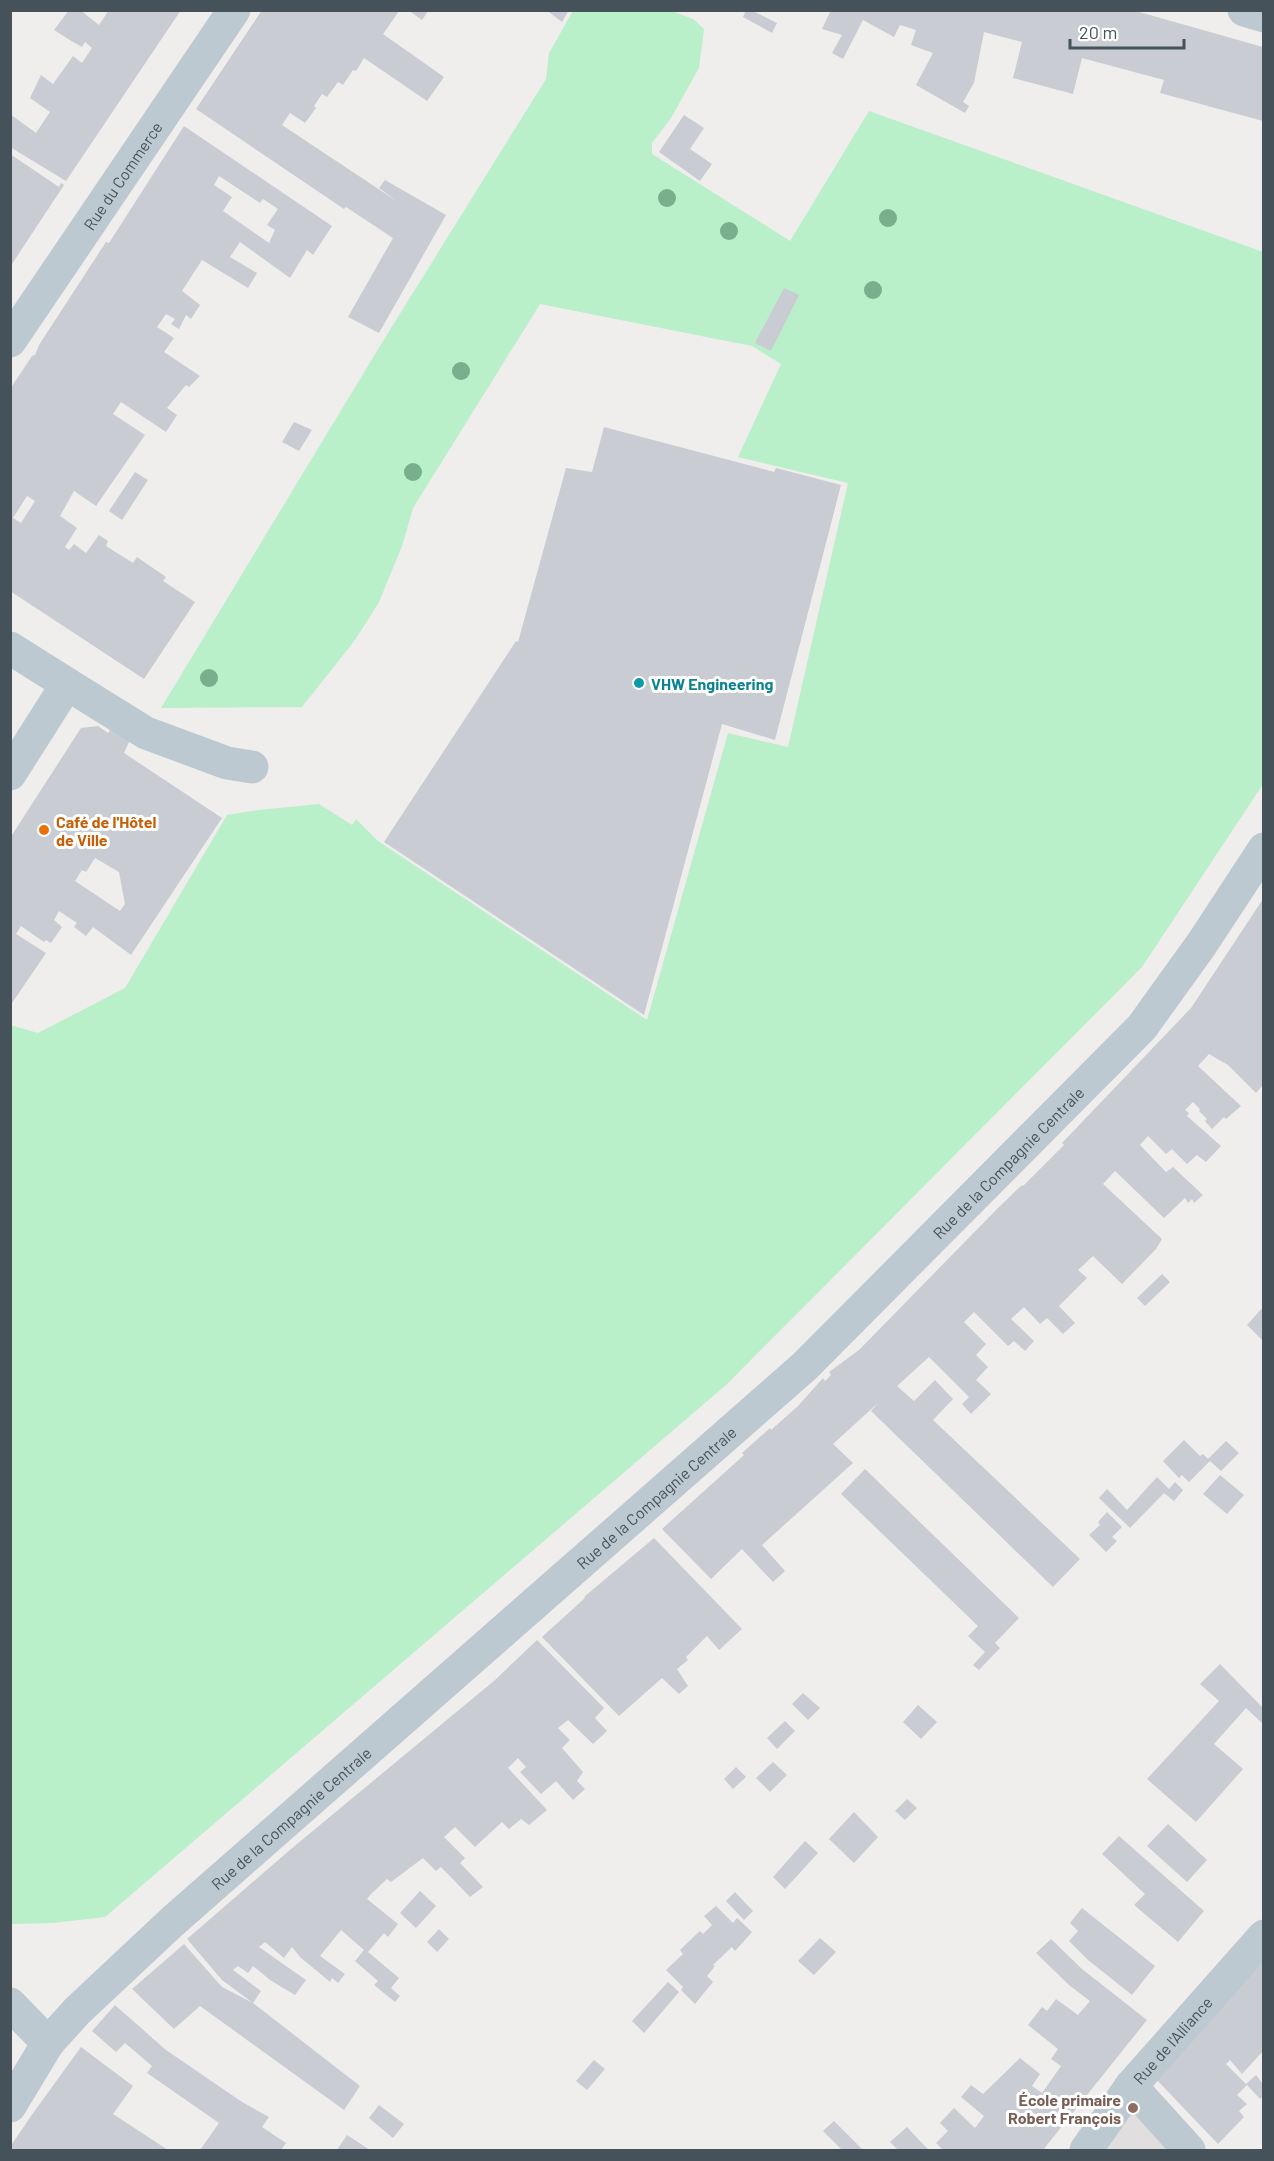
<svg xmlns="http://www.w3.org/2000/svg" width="1274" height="2161" font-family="Barlow,sans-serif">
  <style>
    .education { fill: #e1dedf }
    .green { fill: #b9efc9 }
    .building { fill: #c9ccd2; fill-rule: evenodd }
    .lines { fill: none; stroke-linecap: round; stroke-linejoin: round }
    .minor { stroke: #bdc9d0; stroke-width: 33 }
    .tree { fill: #78af8d }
    .culture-dot { fill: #0f9aa8; stroke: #fff; stroke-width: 2 }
    .food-dot { fill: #e8710a; stroke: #fff; stroke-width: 2 }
    .education-dot { fill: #8d6e63; stroke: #fff; stroke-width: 2 }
    .labels { text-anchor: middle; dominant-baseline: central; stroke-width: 6; stroke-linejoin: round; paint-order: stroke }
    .street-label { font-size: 16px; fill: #45525a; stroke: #fff }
    .culture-label { font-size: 16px; font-weight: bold; fill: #0d838f; stroke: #fff; text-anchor: start }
    .food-label { font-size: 16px; font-weight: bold; fill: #c56008; stroke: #fff; text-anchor: start }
    .education-label { font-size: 16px; font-weight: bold; fill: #785e54; stroke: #fff; text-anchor: end }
  </style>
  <rect width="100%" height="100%" fill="#f0eded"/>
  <polygon class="education" points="1131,2086 1189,2150 1086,2150"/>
  <polygon class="green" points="573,11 672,11 693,19 704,29 699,68 671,118 652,143 652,154 790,241 869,111 1263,252 1263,784 1142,967 726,1385 105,1917 53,1923 10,1924 10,1025 38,1033 125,988 227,815 258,810 319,804 352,825 356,819 378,841 647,1020 728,733 788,747 848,483 738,457 781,364 752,346 540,304 413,508 402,546 379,602 355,640 302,707 161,708 383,341 546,79 549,53"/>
  <g class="building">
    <polygon points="69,10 80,10 99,25 109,10 181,10 66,181 10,147 10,114 36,133 50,112 30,98 41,75 53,84 73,56 82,63 92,48 85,42 82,47 73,42 54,30"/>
    <polygon points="262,10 398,10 399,11 383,34 444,77 427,101 364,58 356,71 353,70 343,85 338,82 327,97 322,94 314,106 316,108 305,123 290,113 282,125 398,202 379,188 385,180 446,215 379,333 348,317 393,238 346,207 344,209 196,109"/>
    <polygon points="408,10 429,10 422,20"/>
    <polygon points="546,10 569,10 562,22"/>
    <polygon points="746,10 756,10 755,12 777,23 772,33 743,17"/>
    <polygon points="831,10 1132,10 1263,47 1263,121 1160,93 1164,80 1082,58 1073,94 1013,78 1022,42 984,32 974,83 963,102 969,106 965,113 916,85 933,53 911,45 916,30 900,25 894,37 863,20 843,59 832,53 842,35 822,29"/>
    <polygon points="684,115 704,128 690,149 712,164 700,181 659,152"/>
    <path d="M184 126 332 226 313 255 307 250 290 278 240 242 230 257 257 273 248 288 202 260 182 291 200 305 191 319 186 315 179 329 171 324 175 319 166 314 157 327 174 338 164 352 200 376 189 387 186 385 167 408 177 415 166 432 121 402 113 414 145 435 96 506 74 491 60 516 77 528 65 547 69 550 74 544 86 553 99 535 108 541 106 546 133 563 137 557 166 577 163 581 195 602 144 679 10 591V389L32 356 35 355 39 345 106 242 109 243ZM219 176 260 203 263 199 278 209 267 225 275 230 269 243 223 211 232 197 214 185ZM27 496 35 501 21 523 13 518Z"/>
    <polygon points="10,154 59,187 61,183 64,185 10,267"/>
    <polygon points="784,288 799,295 771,351 755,343"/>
    <polygon points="294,422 312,430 299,451 282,442"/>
    <polygon points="604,427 774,472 776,468 841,485 775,740 722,724 644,1015 384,842 516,641 518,642 566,468 592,472"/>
    <polygon points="135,472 148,480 122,520 109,511"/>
    <path d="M115 723 134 731 124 753 222 818 131 955 93 927 86 936 74 927 77 923 59 911 54 920 62 927 51 943 46 940 44 942 21 926 16 934 46 953 10 1006V838L81 728 98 726 108 733ZM95 858 119 872 125 904 120 911 75 881 82 870 86 872Z"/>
    <polygon points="1263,899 1263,1085 1256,1093 1228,1065 1209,1054 1198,1066 1241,1106 1226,1119 1224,1117 1212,1129 1205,1121 1207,1119 1199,1111 1200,1109 1193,1102 1185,1110 1189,1113 1187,1116 1221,1146 1206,1162 1197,1155 1187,1164 1172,1149 1166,1154 1148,1136 1140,1145 1166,1172 1173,1167 1203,1195 1194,1203 1192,1199 1188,1203 1185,1198 1164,1218 1115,1171 1103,1184 1162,1239 1156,1249 1122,1284 1093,1256 1078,1270 1087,1278 1059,1306 1075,1323 1063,1334 1047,1318 1040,1324 1024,1307 1011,1319 1034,1341 1025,1351 1014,1341 1008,1346 974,1312 964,1322 986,1344 976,1355 988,1367 976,1380 991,1394 971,1414 962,1404 969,1397 929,1357 897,1386 914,1401 935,1380 953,1399 933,1420 1080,1559 1053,1587 871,1411 878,1403 833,1444 853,1463 762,1545 785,1571 773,1582 742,1549 711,1579 662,1529 744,1455 742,1453 770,1428 771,1430 798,1406 823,1378 825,1381 831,1375 829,1372 859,1350 998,1208 1022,1185 1023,1186 1064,1145 1062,1143 1191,1008"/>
    <polygon points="1162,1274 1170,1282 1145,1306 1137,1298"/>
    <polygon points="1263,1307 1263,1341 1247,1325"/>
    <polygon points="1184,1440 1200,1456 1203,1454 1208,1459 1226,1441 1239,1453 1221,1471 1210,1461 1189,1482 1182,1475 1179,1478 1163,1461"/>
    <polygon points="865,1469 1019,1618 995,1643 1000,1648 979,1670 973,1665 985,1652 968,1636 978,1626 841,1494"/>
    <polygon points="1220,1475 1244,1495 1227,1514 1203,1494"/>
    <polygon points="1157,1477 1169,1489 1175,1482 1183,1490 1174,1501 1164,1493 1130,1528 1099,1498 1107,1489 1127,1510"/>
    <polygon points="1107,1512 1122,1527 1112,1537 1117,1541 1106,1552 1089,1535 1100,1525 1098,1522"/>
    <polygon points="654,1538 742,1629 719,1650 707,1636 686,1657 688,1660 677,1669 688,1686 679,1694 662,1678 619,1716 542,1637 585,1598 584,1597"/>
    <polygon points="537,1640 604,1708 595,1718 607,1731 593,1744 568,1720 558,1728 570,1740 562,1748 583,1772 577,1781 585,1789 573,1800 556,1781 541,1794 520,1772 526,1767 518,1758 508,1768 547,1810 529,1825 521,1819 509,1829 502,1822 475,1847 455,1827 444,1837 465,1858 460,1863 483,1887 470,1897 441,1867 436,1871 423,1858 391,1882 387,1879 371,1894 367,1899 398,1924 388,1937 384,1933 368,1952 399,1978 391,1988 400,1996 395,2002 374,1985 378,1981 355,1961 364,1950 341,1930 320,1956 345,1974 338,1983 332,1978 330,1982 317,1971 301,1958 292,1947 284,1958 265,1942 259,1947 306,1980 295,1995 270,1980 253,1966 248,1973 238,1966 233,1970 261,1991 253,2003 360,2086 344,2110 200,2006 174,2029 132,1989 184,1944 222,1987 253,2003 222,1980 187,1939 291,1849 495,1680"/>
    <polygon points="1220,1664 1263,1708 1263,1724 1246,1708 1214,1744 1243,1769 1196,1822 1147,1779 1219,1701 1200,1684"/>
    <polygon points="803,1693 820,1708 808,1720 792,1704"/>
    <polygon points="918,1705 937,1722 921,1739 903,1722"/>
    <polygon points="785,1721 795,1731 777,1749 767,1738"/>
    <polygon points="773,1762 787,1775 770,1792 756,1778"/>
    <polygon points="736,1767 746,1777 733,1789 724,1779"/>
    <polygon points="907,1799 917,1808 905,1820 895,1811"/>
    <polygon points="854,1812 878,1837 854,1863 829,1839"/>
    <polygon points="1168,1824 1207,1860 1187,1882 1147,1846"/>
    <polygon points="1119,1836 1204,1911 1178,1942 1134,1905 1145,1894 1102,1854"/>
    <polygon points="805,1841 818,1853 785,1889 773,1877"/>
    <polygon points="420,1891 436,1906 416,1928 400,1913"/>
    <polygon points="735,1892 753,1911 744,1920 726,1901"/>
    <polygon points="716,1906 733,1923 737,1918 752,1932 735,1951 732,1947 713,1965 715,1966 707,1976 713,1982 695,2004 681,1990 683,1987 666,1970 683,1954 680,1950 685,1945 700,1931 703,1934 712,1925 704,1916"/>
    <polygon points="1082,1908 1155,1966 1132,1995 1088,1960 1069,1941 1078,1931 1070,1923"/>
    <polygon points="439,1929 449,1939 437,1952 427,1942"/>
    <polygon points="820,1938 836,1952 814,1975 798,1961"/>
    <polygon points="1051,1939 1082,1969 1147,2020 1043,2150 943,2150 936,2143 948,2131 940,2123 954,2108 975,2128 984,2116 961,2097 971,2085 983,2094 1020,2058 1040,2074 1032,2086 1042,2093 1061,2066 1051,2059 1058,2049 1028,2025 1042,2007 1047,2011 1056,1999 1078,2015 1090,2001 1069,1985 1036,1953"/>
    <polygon points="1263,1955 1263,2051 1242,2074 1230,2060 1226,2064 1246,2084 1256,2075 1263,2084 1263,2096 1260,2099 1247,2085 1237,2095 1247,2104 1239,2111 1244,2117 1218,2144 1155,2078"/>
    <polygon points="668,1982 679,1992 644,2033 632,2021"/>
    <polygon points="115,2005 166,2050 242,2102 269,2117 262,2127 286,2143 281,2150 200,2150 219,2123 147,2073 152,2066 125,2043 116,2052 92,2031"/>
    <polygon points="81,2047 133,2086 113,2114 168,2150 10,2150 10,2147 31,2116"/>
    <polygon points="594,2060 605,2069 587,2090 576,2081"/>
    <polygon points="379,2105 404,2124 393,2138 369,2118"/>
    <polygon points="834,2121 863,2150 842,2150 823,2131"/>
    <polygon points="907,2127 919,2140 929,2150 898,2150 890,2142"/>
    <polygon points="347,2135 370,2150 337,2150"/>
  </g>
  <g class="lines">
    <g class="minor">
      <polyline points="1244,10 1264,16"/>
      <path id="s1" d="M10 341 234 10"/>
      <polyline points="10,648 67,684 10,774"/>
      <polyline points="67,684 146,733 227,763 252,767"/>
      <polyline points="10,2004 48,2043"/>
      <polyline points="1131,2086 1189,2150"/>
      <path id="s2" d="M10 2106 48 2043 77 2011 173 1921 805 1366 1142 1027 1201 945 1264 849"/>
      <path id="s3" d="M1086 2150 1131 2086 1264 1936"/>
    </g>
  </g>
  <g class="tree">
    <circle cx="667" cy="198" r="9"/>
    <circle cx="888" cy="218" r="9"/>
    <circle cx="729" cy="231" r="9"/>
    <circle cx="873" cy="290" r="9"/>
    <circle cx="461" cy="371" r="9"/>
    <circle cx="413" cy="472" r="9"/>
    <circle cx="209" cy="678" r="9"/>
  </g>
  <circle class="culture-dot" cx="639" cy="683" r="6"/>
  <circle class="food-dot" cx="44" cy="830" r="6"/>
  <circle class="education-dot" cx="1133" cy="2108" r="6"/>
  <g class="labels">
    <g class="street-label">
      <text stroke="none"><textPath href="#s1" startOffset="200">Rue du Commerce</textPath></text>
      <text stroke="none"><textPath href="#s2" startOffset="1377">Rue de la Compagnie Centrale</textPath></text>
      <text stroke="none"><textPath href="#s2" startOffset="891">Rue de la Compagnie Centrale</textPath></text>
      <text stroke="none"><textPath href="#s2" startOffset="405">Rue de la Compagnie Centrale</textPath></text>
      <text stroke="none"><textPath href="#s3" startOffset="140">Rue de l'Alliance</textPath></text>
    </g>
    <g class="culture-label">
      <text x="651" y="683">VHW Engineering</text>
    </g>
    <g class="food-label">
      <text x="56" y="821">Café de l'Hôtel<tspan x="56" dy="18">de Ville</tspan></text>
    </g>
    <g class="education-label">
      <text x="1121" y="2099">École primaire<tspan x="1121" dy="18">Robert François</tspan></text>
    </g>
  </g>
  <rect width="1274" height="2161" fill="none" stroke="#45525a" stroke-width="24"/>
  <path d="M1070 39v9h114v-9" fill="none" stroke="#45525a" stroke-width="3"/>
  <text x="1079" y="39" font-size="18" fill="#45525a" stroke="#ffffff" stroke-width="4.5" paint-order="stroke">20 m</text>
</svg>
